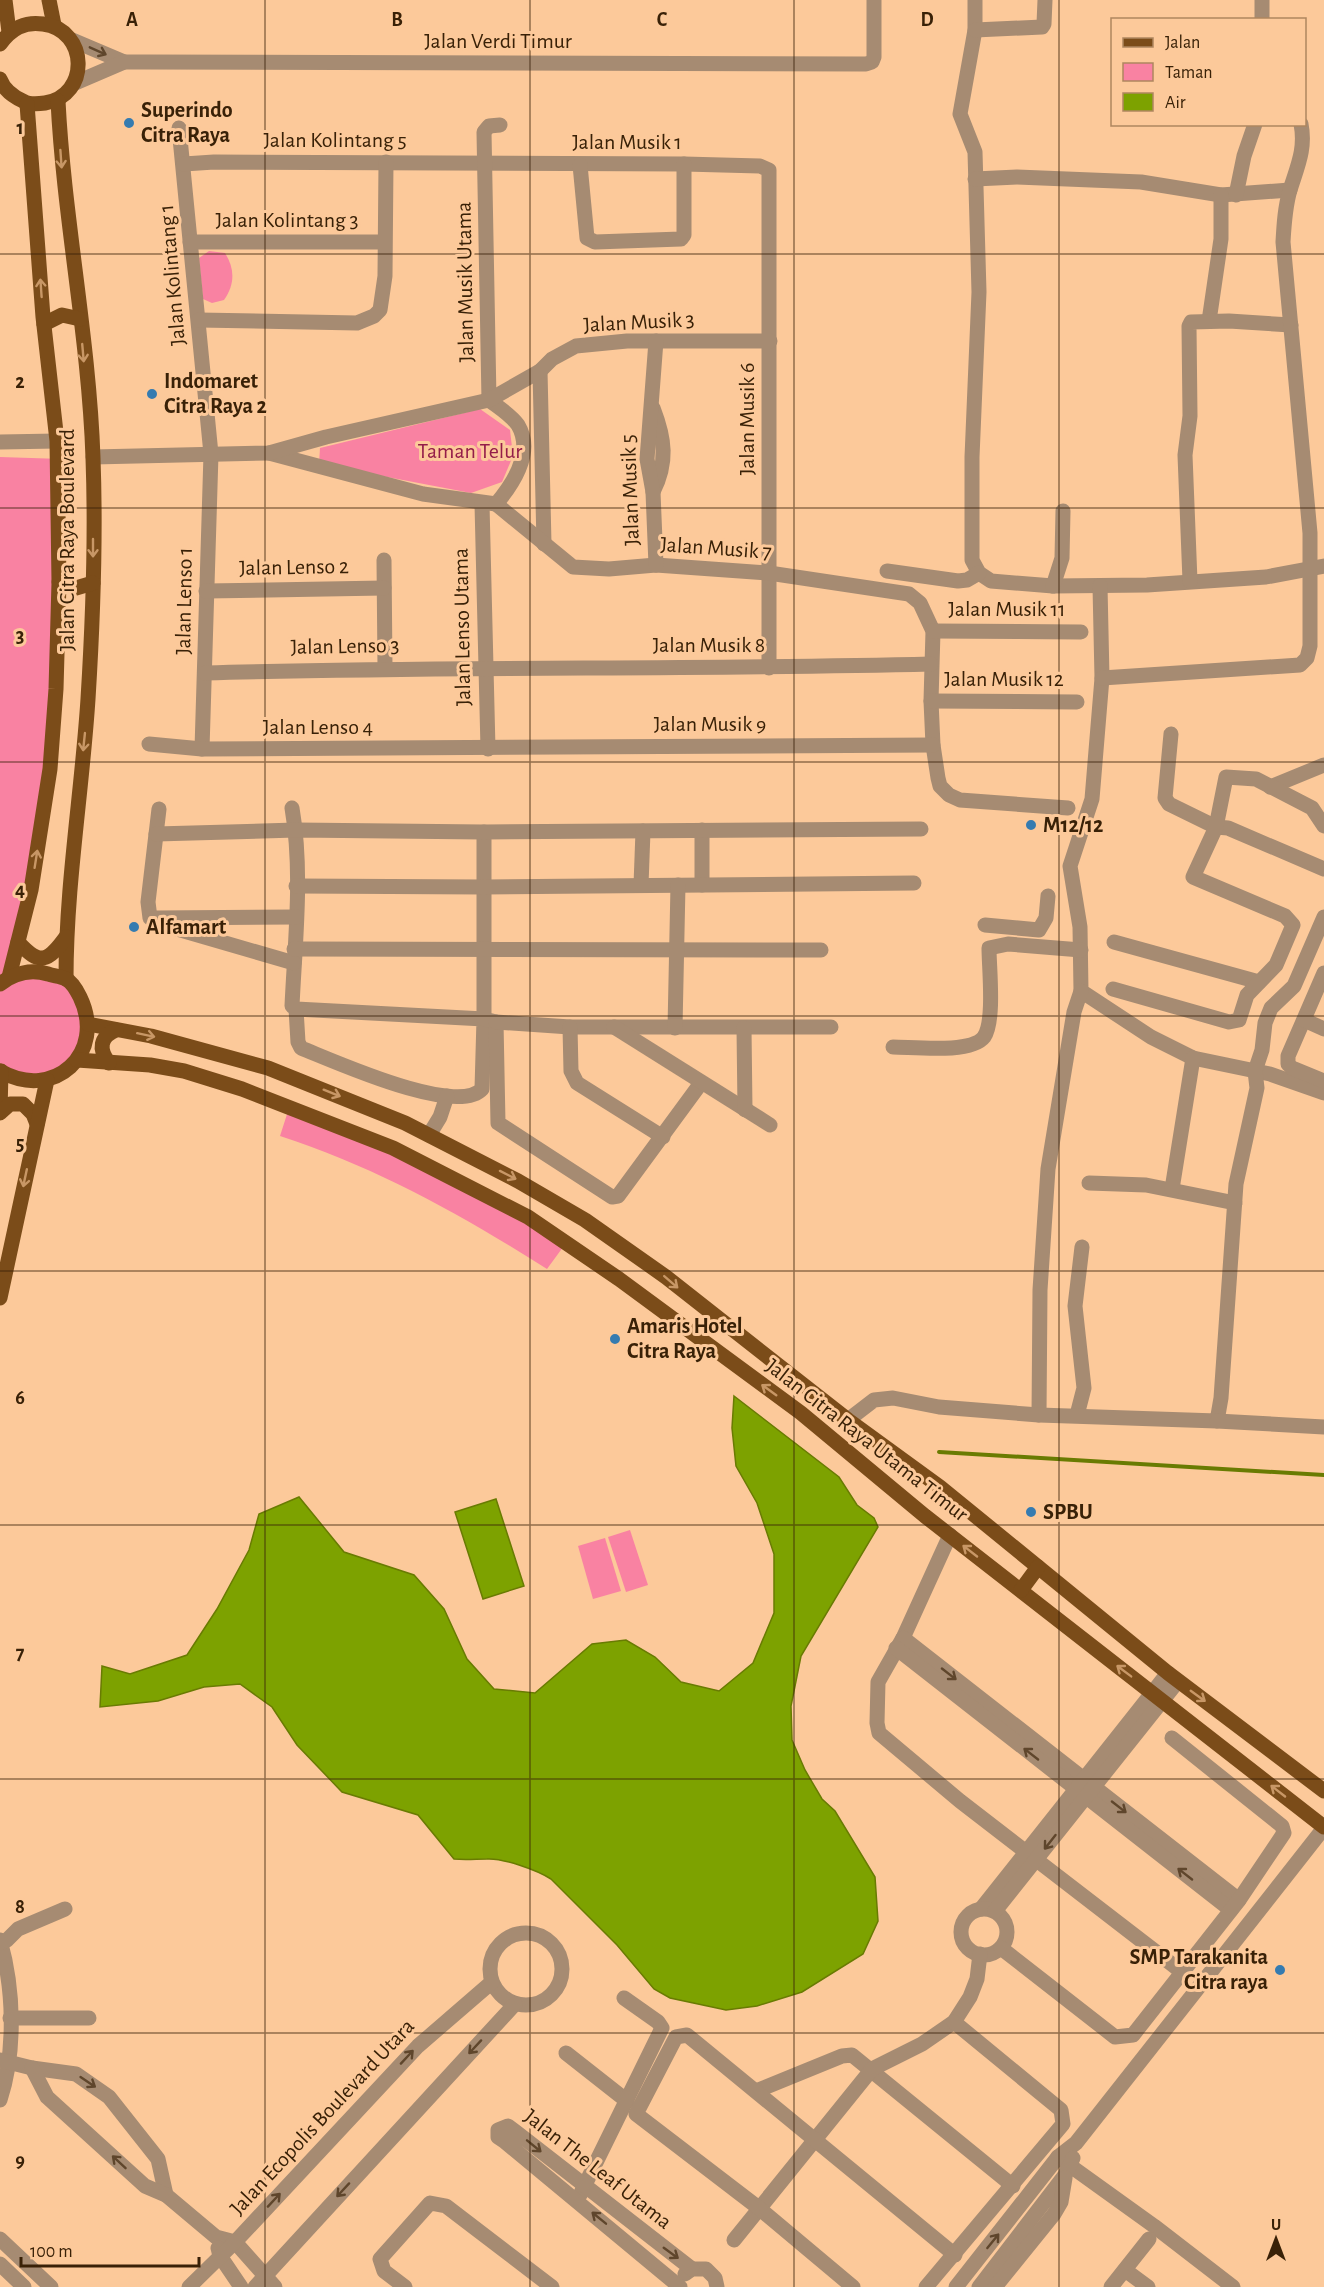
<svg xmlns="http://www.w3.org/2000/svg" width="1324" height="2287" font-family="'Alegreya Sans',sans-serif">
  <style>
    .green { fill: #f982a2 }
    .water { fill: #7da200; stroke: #697b02; stroke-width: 1.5 }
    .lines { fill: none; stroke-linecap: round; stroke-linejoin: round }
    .stream { stroke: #697b02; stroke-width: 4 }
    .minor { stroke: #a68b72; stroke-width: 15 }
    .major { stroke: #7b4c19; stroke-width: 15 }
    .oneway { stroke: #5f462c }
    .oneway2 { stroke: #c89766 }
    .grid { fill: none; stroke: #392107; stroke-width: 1.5; stroke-opacity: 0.55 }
    .poi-dot { fill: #357bb0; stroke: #fcc99a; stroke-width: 2 }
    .labels { text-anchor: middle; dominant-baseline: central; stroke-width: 6; stroke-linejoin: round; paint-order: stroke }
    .street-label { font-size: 22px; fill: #392107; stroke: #fcc99a }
    .poi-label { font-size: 22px; font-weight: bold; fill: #392107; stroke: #fcc99a; text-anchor: start }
    .park-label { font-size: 22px; fill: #941d49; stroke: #fcc99a }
    .grid-label { font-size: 20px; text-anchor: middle; font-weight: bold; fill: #392107; stroke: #fcc99a; stroke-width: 6; stroke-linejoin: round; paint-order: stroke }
  </style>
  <rect width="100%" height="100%" fill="#fcc99a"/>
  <g class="green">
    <path d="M209 251 225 253C235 269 235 284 224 300L212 303 203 299 199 258Z"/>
    <polygon points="480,409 510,430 513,456 502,482 471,493 319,464 320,448"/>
    <polygon points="0,457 62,459 59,585 36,861 9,976 25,972 77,990 86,1043 47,1080 0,1071"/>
    <path d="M289 1108 393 1148 566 1243 547 1269C460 1214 378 1168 280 1136Z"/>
    <polygon points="630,1530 648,1585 626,1592 608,1537"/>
    <polygon points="605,1538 621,1591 593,1599 578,1546"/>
  </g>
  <g class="water">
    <path d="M734 1396 839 1477 857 1505 874 1518 878 1527 801 1656 791 1706 792 1740 805 1770 822 1799 835 1811 875 1877 878 1921 863 1954 802 1992 757 2006 726 2010 670 1998 654 1989 617 1945 551 1879C537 1870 503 1858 487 1859 476 1859 466 1860 454 1859L418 1815 342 1792 297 1745 272 1707 240 1684 204 1687 158 1701 100 1707 102 1666 130 1674 187 1655 217 1609 249 1550 259 1514 299 1497 344 1552 414 1575 444 1609 467 1659 494 1689 535 1693 592 1644 626 1640 655 1657 681 1682 719 1691 753 1663 774 1613V1554L757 1503 736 1466 732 1428Z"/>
    <polygon points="496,1499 524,1586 483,1599 455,1512"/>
  </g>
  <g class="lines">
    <polyline class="stream" points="939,1452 1324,1475"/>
    <g class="minor">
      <polyline points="975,0 975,30 960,114 975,152 979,292 972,457 972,560 979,573 991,581 1053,586 1147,585 1266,577 1324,566"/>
      <polyline points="1262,20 1262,0"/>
      <polyline points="975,30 1042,27 1044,24 1045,0"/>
      <polyline points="72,40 124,62"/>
      <polyline points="75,83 124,62 144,62 866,64 872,62 874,57 874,0"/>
      <polyline points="179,128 211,454 202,749"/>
      <polyline points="184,164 214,162 684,164 760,166 769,170 769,668"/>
      <polyline points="580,165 587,238 595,242 681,239 684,235 684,164"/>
      <polyline points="975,179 1017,177 1141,182 1221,195 1290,190"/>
      <polyline points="1236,195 1244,156 1255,124"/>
      <polyline points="190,242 384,242"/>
      <polyline points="199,320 357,323 374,316 380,310 385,276 386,162"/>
      <polyline points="1209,321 1221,239 1221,195"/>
      <polyline points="540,371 544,544"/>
      <polyline points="489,400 484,132 489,126 500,125"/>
      <path d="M653 408C665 439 668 462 653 492"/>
      <polyline points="0,442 57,441"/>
      <path d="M269 453 423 494 496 504C513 484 534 452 518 425 511 415 498 407 489 400"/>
      <polyline points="93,457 269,453 326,437 489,400 540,371 552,359 576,346 627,341 770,341"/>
      <polyline points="482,504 488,749"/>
      <polyline points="496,504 573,567 609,569 656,565 769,573 909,594 920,603 933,631 931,701 933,745 938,778 940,786 949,795 960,800 1068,808"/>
      <polyline points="384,560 385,668"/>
      <polyline points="656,565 653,492 647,459 656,341"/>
      <polyline points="887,571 958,581 967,580 979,573"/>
      <polyline points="1190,581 1185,455 1190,416 1189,326 1191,322 1229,321 1291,325"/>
      <polyline points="1053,586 1062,558 1063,511"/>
      <polyline points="1100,586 1102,678 1092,799 1070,866 1080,927 1081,991 1151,1037 1193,1058 1270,1074 1324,1093"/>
      <polyline points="206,591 384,588"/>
      <polyline points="933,631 1081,632"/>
      <path d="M205 673C447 666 689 670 931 664"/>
      <path d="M1102 678 1300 665 1307 658 1310 646V533L1283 242C1284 224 1285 207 1290 190 1297 167 1306 149 1301 124"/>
      <polyline points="931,701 1077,702"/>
      <polyline points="1171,734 1165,798 1169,804 1216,827 1228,828 1324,869"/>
      <polyline points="149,744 202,749 933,745"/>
      <polyline points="1270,787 1324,765"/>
      <path d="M292 808C303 872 295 941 292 1006L296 1009 298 1042 301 1048C334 1061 457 1117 482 1089L484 1019 296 1009"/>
      <polyline points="159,809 148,902 150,918 160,924 294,963"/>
      <polyline points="702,830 702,885"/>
      <polyline points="484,832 484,1019 496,1022 498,1123 612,1197 618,1196 701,1083"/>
      <polyline points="156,834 296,830 484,832 921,829"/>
      <polyline points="641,885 643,831"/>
      <polyline points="296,886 484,887 914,883"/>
      <polyline points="156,918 296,917"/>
      <polyline points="985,925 1039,930 1046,918 1048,896"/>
      <polyline points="1114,942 1259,982"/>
      <polyline points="294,949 821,950"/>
      <polyline points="1324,973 1288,1056 1288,1064 1292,1068 1324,1081"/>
      <polyline points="1113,989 1229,1022 1239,1020 1247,995 1276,965 1293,925 1285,916 1193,877 1216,827 1226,777 1256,779 1312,808 1324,826"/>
      <polyline points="1304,1020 1324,1029"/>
      <polyline points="496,1022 570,1027 831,1027"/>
      <polyline points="570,1027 571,1071 577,1083 663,1137"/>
      <polyline points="614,1027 770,1125"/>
      <polyline points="675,1028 678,885"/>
      <polyline points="744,1028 745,1110"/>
      <path d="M893 1047C913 1047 971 1054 984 1037 995 1021 989 968 989 948L1008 944 1081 950"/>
      <polyline points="429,1135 440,1117 447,1096"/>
      <polyline points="1089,1183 1146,1185 1235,1203"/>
      <polyline points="1172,1189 1193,1058"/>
      <polyline points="1039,1415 1040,1290 1048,1169 1074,1012 1081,991"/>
      <polyline points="1077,1415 1084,1388 1075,1306 1082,1247"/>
      <polyline points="848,1420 874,1400 893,1398 939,1407 1039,1415 1217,1421 1221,1398 1236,1184 1257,1088 1255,1071 1262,1050 1265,1023 1271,1008 1294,986 1324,917"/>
      <polyline points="1217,1421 1324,1427"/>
      <polyline points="950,1535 903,1638 878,1682 877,1723 879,1733 960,1801 1182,1972"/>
      <polyline points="903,1638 1239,1900"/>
      <polyline points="896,1648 1231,1910"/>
      <polyline points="981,1909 1168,1673"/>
      <circle cx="984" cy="1932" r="23"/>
      <polyline points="995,1911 1178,1681"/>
      <circle cx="526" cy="1969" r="36"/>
      <path d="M0 1940C14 1989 16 2051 0 2100"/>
      <polyline points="0,1943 7,1940 18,1929 65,1909"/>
      <polyline points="1001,1948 1115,2037 1133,2035 1239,1900 1284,1833 1282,1826 1172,1738"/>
      <polyline points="10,2018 89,2018"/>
      <polyline points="566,2053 627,2101"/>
      <polyline points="0,2060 32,2068 76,2074 109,2097 158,2159 166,2195"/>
      <polyline points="32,2068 47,2097 145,2186 166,2195 216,2237 235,2242 275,2287"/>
      <polyline points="756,2091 842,2056 852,2055 1013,2186"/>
      <polyline points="1058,2157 1154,2226 1233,2287"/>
      <polyline points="580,2195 662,2028 658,2022 624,1998"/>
      <polyline points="0,2239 51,2287"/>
      <polyline points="734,2240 872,2069 922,2044 954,2022 970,1997 977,1979 980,1954"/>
      <polyline points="218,2248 220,2256 241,2287"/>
      <polyline points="0,2264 24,2287"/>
      <polyline points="1125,2270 1148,2287"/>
      <polyline points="685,2274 692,2269 706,2269 715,2278 717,2287"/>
      <polyline points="189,2287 235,2242 418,2046 492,1982"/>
      <polyline points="255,2287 515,2004"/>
      <polyline points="405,2287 384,2271 380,2259 430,2203 446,2206 552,2287"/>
      <polyline points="680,2287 504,2141 498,2137 498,2130 508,2126 516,2132 692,2269"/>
      <polyline points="853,2287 760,2209 636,2114 676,2037 687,2035 955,2255"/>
      <polyline points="926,2287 1063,2124 1061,2110 954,2022"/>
      <polyline points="956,2287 1058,2157 1076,2143 1324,1828"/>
      <polyline points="979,2287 1065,2175 1073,2158"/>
      <polyline points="995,2287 1054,2214 1061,2202 1065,2178"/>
      <polyline points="1111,2287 1149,2239"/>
    </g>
    <g class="major">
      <polyline points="5,0 9,32"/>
      <polyline points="49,0 54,25"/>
      <path d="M0 44C11 29 24 21 43 24 89 30 90 96 45 103 38 104 29 105 23 101 12 96 4 90 0 79"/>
      <path d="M58 101C64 220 89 338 93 458 96 538 93 619 88 699 82 792 66 885 66 979"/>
      <polyline points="44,324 62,315 80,319"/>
      <polyline points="59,582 76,588 93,583"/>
      <path d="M18 942C40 966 48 962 66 937"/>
      <polyline points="9,977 31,890 50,769 56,689 59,582 57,441 43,317 27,104"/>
      <path d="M0 984C14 973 31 969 48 974 53 976 61 976 66 979 72 982 77 991 80 997 107 1053 54 1102 0 1071"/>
      <polyline points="88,1024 151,1036 268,1068 405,1123 518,1181 585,1220 666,1277 848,1420 940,1487 1168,1673 1324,1791"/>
      <polyline points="77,1060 150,1065 184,1071 242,1089 393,1148 528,1217 619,1279 801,1413 925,1516 1324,1827"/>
      <path d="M109 1063C98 1049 100 1037 116 1030"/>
      <polyline points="0,1112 1,1071"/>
      <polyline points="0,1113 10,1104 23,1104 33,1114 37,1124"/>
      <polyline points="0,1298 47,1080"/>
      <polyline points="1021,1590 1038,1567"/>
    </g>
  </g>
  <defs><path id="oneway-shaft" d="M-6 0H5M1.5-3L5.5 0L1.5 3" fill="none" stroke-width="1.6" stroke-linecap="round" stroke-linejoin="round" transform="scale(1.5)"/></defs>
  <g class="oneway">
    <use href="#oneway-shaft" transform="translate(98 51) rotate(24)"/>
    <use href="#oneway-shaft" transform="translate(949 1674) rotate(38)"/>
    <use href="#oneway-shaft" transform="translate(1031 1754) rotate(-142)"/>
    <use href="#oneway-shaft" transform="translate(1119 1807) rotate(38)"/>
    <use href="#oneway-shaft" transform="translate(1050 1842) rotate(128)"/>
    <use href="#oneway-shaft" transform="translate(1185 1874) rotate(-142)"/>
    <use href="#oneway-shaft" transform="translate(475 2047) rotate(133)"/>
    <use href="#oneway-shaft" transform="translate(407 2057) rotate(-47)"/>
    <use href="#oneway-shaft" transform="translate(88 2082) rotate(34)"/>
    <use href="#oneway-shaft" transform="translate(534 2146) rotate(39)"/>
    <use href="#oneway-shaft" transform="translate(119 2162) rotate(-137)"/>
    <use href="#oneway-shaft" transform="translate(343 2190) rotate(133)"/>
    <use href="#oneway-shaft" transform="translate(274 2200) rotate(-47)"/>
    <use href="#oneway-shaft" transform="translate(599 2218) rotate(-141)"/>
    <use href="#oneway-shaft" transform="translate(993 2241) rotate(-51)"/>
    <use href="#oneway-shaft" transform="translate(671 2253) rotate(36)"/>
  </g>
  <g class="oneway2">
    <use href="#oneway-shaft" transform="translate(61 159) rotate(86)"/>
    <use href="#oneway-shaft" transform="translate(41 288) rotate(-94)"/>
    <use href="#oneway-shaft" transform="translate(83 353) rotate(85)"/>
    <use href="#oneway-shaft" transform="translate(93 548) rotate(90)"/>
    <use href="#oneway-shaft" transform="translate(84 742) rotate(96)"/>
    <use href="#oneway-shaft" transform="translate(36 859) rotate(-81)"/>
    <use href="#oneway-shaft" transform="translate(146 1035) rotate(12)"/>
    <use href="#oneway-shaft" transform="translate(332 1093) rotate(22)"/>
    <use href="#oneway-shaft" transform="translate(508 1175) rotate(27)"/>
    <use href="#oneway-shaft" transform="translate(25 1178) rotate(102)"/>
    <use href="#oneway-shaft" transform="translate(671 1282) rotate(41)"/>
    <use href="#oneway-shaft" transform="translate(769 1390) rotate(-144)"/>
    <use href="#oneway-shaft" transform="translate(970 1551) rotate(-142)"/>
    <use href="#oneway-shaft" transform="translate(1124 1671) rotate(-143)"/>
    <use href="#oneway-shaft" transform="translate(1198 1696) rotate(36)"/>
    <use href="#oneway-shaft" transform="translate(1278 1791) rotate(-142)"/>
  </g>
  <path class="grid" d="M265 0V2287M530 0V2287M794 0V2287M1059 0V2287M0 254H1324M0 508H1324M0 762H1324M0 1016H1324M0 1271H1324M0 1525H1324M0 1779H1324M0 2033H1324"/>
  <g class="poi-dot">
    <circle cx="129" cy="123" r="6"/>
    <circle cx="152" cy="394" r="6"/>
    <circle cx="1031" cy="825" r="6"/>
    <circle cx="134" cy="927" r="6"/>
    <circle cx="615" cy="1339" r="6"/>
    <circle cx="1031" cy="1512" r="6"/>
    <circle cx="1280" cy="1970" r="6"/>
  </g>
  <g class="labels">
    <g class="street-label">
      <text x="498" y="41">Jalan Verdi Timur</text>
      <text x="335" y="140">Jalan Kolintang 5</text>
      <text x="627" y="142">Jalan Musik 1</text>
      <text x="287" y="220">Jalan Kolintang 3</text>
      <text transform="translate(172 275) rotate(-95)">Jalan Kolintang 1</text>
      <text transform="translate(465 282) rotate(-91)">Jalan Musik Utama</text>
      <text transform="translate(639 322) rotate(-3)">Jalan Musik 3</text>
      <text transform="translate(747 419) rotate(-90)">Jalan Musik 6</text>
      <text transform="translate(630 490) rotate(-92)">Jalan Musik 5</text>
      <text transform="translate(67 540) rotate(-90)">Jalan Citra Raya Boulevard</text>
      <text transform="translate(716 548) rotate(4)">Jalan Musik 7</text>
      <text transform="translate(294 567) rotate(-1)">Jalan Lenso 2</text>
      <text transform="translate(184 601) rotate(-89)">Jalan Lenso 1</text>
      <text x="1007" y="609">Jalan Musik 11</text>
      <text transform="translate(462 627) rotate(-91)">Jalan Lenso Utama</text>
      <text x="709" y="645">Jalan Musik 8</text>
      <text transform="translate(345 646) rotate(-1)">Jalan Lenso 3</text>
      <text x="1004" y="679">Jalan Musik 12</text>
      <text x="710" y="724">Jalan Musik 9</text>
      <text x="318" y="727">Jalan Lenso 4</text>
      <text transform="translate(867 1440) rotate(38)">Jalan Citra Raya Utama Timur</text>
      <text transform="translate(322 2117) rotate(-47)">Jalan Ecopolis Boulevard Utara</text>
      <text transform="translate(598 2169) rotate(38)">Jalan The Leaf Utama</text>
    </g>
    <g class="poi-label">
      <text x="141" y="110">Superindo<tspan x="141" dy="25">Citra Raya</tspan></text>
      <text x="164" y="381">Indomaret<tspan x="164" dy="25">Citra Raya 2</tspan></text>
      <text x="1043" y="825">M12/12</text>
      <text x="146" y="927">Alfamart</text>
      <text x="627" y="1326">Amaris Hotel<tspan x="627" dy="25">Citra Raya</tspan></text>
      <text x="1043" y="1512">SPBU</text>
      <text x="1268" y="1957" text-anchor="end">SMP Tarakanita<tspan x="1268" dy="25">Citra raya</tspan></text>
    </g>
    <g class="park-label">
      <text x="470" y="451">Taman Telur</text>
    </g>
  </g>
  <g class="grid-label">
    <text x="132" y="26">A</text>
    <text x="397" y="26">B</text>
    <text x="662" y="26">C</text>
    <text x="927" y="26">D</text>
    <text x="20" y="134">1</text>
    <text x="20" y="388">2</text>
    <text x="20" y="642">3</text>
    <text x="20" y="896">4</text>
    <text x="20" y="1150">5</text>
    <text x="20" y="1404">6</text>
    <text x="20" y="1659">7</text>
    <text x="20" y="1913">8</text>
    <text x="20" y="2167">9</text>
  </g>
  <rect x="1111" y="18" width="195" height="108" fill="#fcc99a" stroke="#ae865f" stroke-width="1.5"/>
  <rect x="1123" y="38" width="30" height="9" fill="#7b4c19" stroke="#ae865f" stroke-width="1.5"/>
  <text x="1165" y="48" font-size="18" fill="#392107">Jalan</text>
  <rect x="1123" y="63" width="30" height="18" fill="#f982a2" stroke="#ae865f" stroke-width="1.5"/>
  <text x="1165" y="78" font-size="18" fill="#392107">Taman</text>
  <rect x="1123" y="93" width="30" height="18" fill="#7da200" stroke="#ae865f" stroke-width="1.5"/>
  <text x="1165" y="108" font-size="18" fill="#392107">Air</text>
  <g transform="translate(1276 2239)" stroke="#fcc99a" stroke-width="4.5" paint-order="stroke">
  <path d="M0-4.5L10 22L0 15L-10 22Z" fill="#392107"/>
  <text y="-9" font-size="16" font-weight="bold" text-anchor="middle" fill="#392107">U</text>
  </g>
  <path d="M21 2257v9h178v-9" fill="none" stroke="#392107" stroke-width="3"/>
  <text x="30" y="2257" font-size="18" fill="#392107" stroke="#fcc99a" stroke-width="4.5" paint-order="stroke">100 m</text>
</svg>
